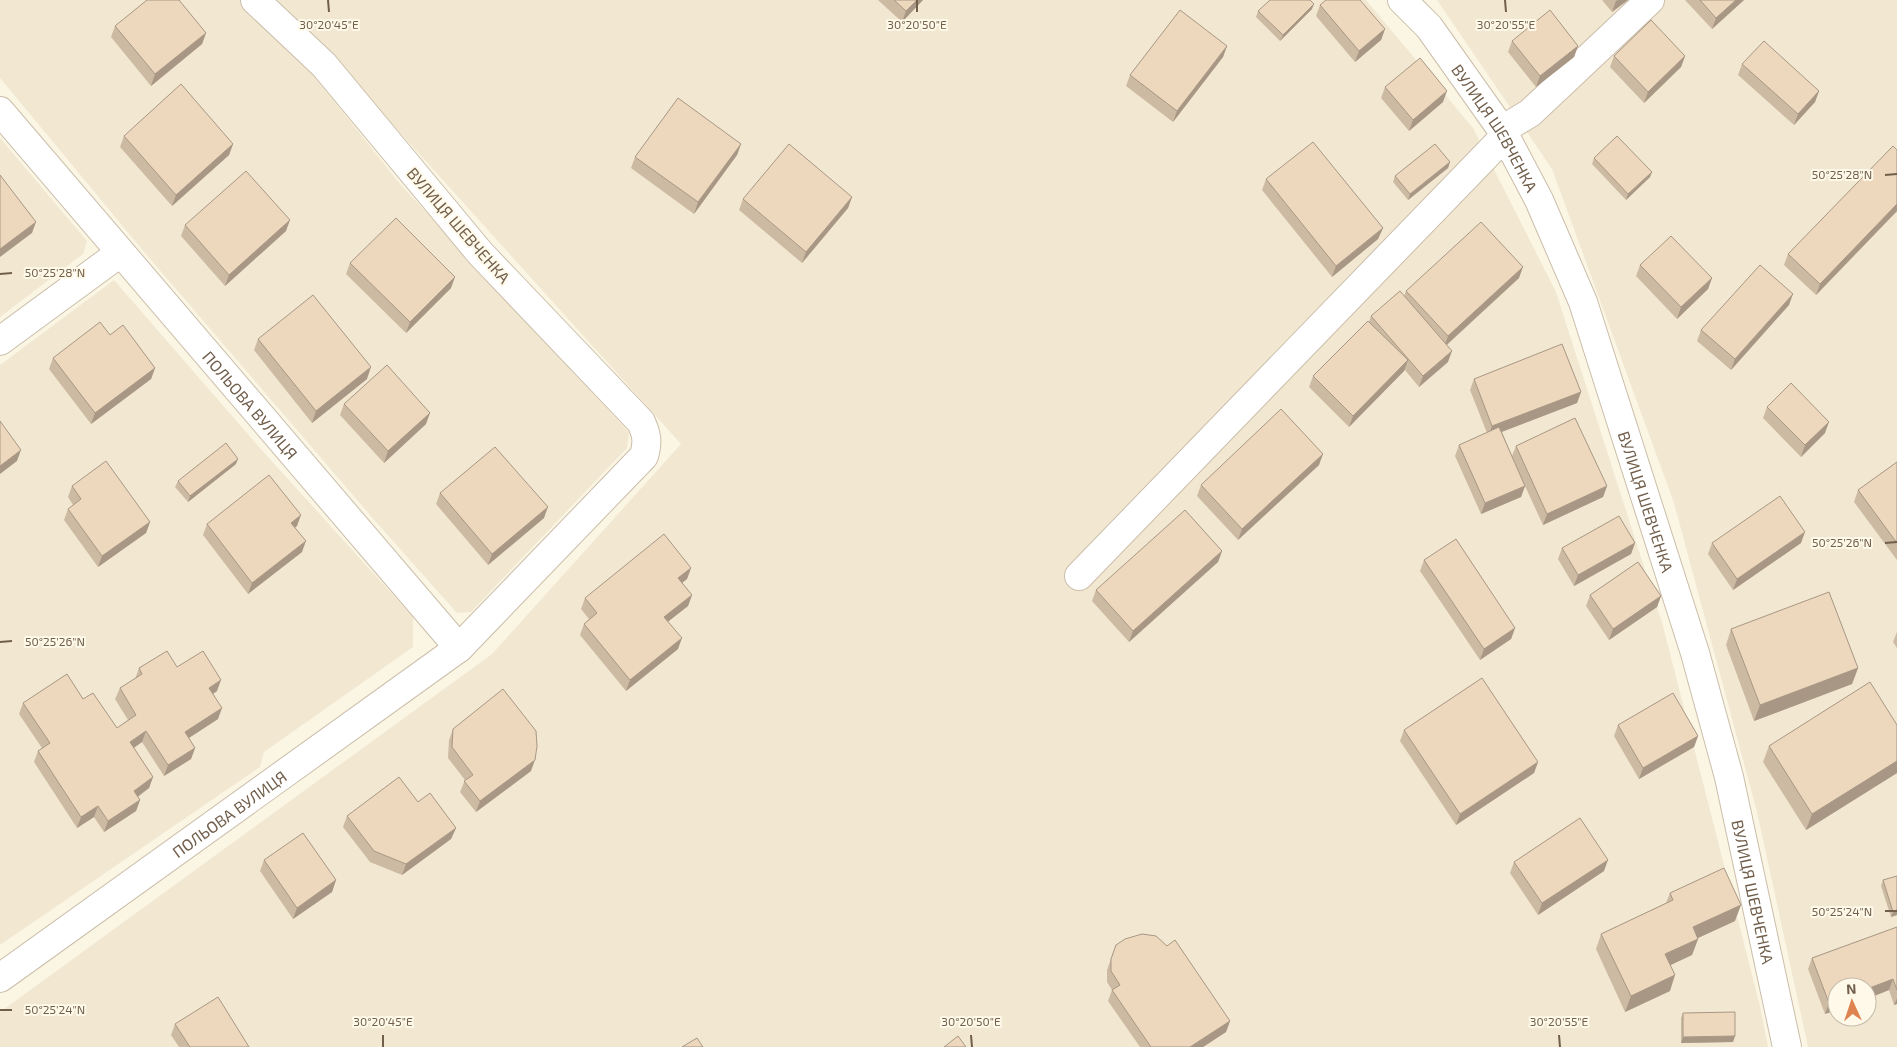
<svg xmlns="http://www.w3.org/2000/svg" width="1897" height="1047" font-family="'Exo 2',sans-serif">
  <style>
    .residential { fill: #f2e8d2; fill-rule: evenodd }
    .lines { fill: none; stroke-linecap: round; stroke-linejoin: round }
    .minor-casing { stroke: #cbbeab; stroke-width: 30 }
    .minor { stroke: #fff; stroke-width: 28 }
    .wall { fill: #cdbaa3 }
    .shaded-wall { fill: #a79784 }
    .building { fill: #eed8bd; stroke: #a79784 }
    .ticks { fill: none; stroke: #715e4b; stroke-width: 2 }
    .labels { text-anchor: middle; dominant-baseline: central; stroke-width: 4; stroke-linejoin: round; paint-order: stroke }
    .street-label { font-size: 16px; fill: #715e4b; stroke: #fef9e9 }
    .ticks-label { font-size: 12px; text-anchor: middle; fill: #715e4b; stroke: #fef9e9; stroke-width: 4; stroke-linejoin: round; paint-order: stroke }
  </style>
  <rect width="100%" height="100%" fill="#fbf5e4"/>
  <g class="residential">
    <polygon points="0,0 240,0 300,58 400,184 629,432 627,448 471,612 457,613 376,522 145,253 0,78"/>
    <polygon points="271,0 1366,0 1473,128 1556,292 1663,626 1760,1006 1768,1047 0,1047 0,1012 492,654 681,444 312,35"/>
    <path d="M1437 0H1897V1047H1808L1757 812 1674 503 1552 169ZM1837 987H1867V1017H1837Z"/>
    <polygon points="0,138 87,241 83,254 0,317"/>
    <polygon points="114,280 259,447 413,617 413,647 264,752 260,767 0,945 0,365"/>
  </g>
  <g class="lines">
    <g class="minor-casing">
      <g id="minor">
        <path id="s1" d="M1402 0 1429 27 1502 130 1539 200 1583 302 1695 653 1729 777 1787 1047"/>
        <path id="s2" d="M0 111 459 648"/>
        <polyline points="1502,130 1530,113 1650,0"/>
        <polyline points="0,341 120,253"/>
        <polyline points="1079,576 1505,136"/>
        <path id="s3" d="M0 978 459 648 644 456C648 442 647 435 641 422L480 253 324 65 255 0"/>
      </g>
    </g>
    <use href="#minor" class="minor"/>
  </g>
  <g class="wall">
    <polygon points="878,0 923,0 902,22"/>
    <polygon points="1602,0 1628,0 1612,12"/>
    <polygon points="1685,0 1744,0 1712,29"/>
    <polygon points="1320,5 1385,29 1381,40 1355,62 1316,16"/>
    <polygon points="1312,9 1280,41 1256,17 1258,11"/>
    <polygon points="115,26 206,33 202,44 151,86 111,37"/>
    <polygon points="1512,41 1578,46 1574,57 1536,87 1508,52"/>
    <polygon points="1227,46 1223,57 1173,122 1126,86 1130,75"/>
    <polygon points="1614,56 1685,56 1681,67 1644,103 1610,67"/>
    <polygon points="1742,64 1819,91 1815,102 1794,125 1738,75"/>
    <polygon points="1385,87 1443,102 1409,131 1381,98"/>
    <polygon points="124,136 233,144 229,155 172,206 120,147"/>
    <polygon points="741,144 737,155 694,214 631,168 635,157"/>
    <polygon points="1897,150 1897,211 1816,295 1784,265 1788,254"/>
    <polygon points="1594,158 1652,172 1650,177 1626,200 1592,164"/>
    <polygon points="1450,162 1448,168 1408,200 1393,182 1395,176"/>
    <polygon points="1266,179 1383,228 1378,239 1332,277 1262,190"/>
    <polygon points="852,197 848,208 802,263 739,210 743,199"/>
    <polygon points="185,225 286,231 225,286 181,236"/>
    <polygon points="350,263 451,288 406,333 346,274"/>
    <polygon points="1640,265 1712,278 1708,289 1677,319 1636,276"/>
    <polygon points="1519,278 1447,345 1448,362 1419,387 1405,370 1349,427 1309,387 1313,376 1369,322 1371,316 1404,296 1406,291"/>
    <polygon points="1789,305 1731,370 1697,341 1701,330"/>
    <polygon points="110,335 155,368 151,379 91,424 49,369 53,358"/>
    <polygon points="258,339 367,379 312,423 254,350"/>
    <polygon points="1474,379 1581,392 1577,403 1502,432 1512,456 1516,446 1607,486 1603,497 1543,525 1525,486 1521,497 1481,514 1455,456 1459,445 1487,433 1470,390"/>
    <polygon points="344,404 426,424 384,463 340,415"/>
    <polygon points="1767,407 1825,433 1801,457 1763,418"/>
    <polygon points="1897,462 1897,560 1854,502 1858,490"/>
    <polygon points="236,464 188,502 175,487 178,481"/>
    <polygon points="1319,465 1238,540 1197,496 1201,485"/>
    <polygon points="72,486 150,522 146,533 98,567 64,520 68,509 73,505 68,497"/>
    <polygon points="440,493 544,518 488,565 436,504"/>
    <polygon points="207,524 297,526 295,527 302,552 248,594 203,535"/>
    <polygon points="1635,543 1631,554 1574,586 1558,559 1562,548"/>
    <polygon points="1712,543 1801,543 1733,590 1708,554"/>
    <polygon points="1222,551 1218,562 1129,642 1092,601 1096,590"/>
    <polygon points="1424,560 1515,628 1511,639 1480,660 1420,571"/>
    <polygon points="691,568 687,579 682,583 692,595 688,606 668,621 678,649 626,691 580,635 584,624 589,619 581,609 585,598"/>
    <polygon points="1590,595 1661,596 1657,607 1609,640 1586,606"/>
    <polygon points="1731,629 1858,668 1852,684 1754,721 1726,645"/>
    <polygon points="1897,632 1897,648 1893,642"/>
    <polygon points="177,667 217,691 213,694 218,719 189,738 195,748 191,759 164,776 142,742 134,748 153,777 149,788 138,797 140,800 136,811 104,832 94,817 77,828 34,762 38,751 42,748 19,714 23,703 117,728 128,720 115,699 120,688 135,679 139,668"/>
    <polygon points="1618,725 1698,736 1694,747 1639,779 1614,736"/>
    <polygon points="1897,725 1897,773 1806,830 1763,762 1769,746"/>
    <polygon points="453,729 531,771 476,812 460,792 465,780 448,758 449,740"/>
    <polygon points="1404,730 1538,762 1534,773 1456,825 1400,741"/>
    <polygon points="418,802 456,828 451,839 402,875 370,862 343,827 347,816"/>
    <polygon points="264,860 336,880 332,892 293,919 260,871"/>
    <polygon points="1514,862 1604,871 1538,915 1510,873"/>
    <polygon points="1897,876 1897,915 1891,917 1881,886 1883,880"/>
    <polygon points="1670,893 1735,921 1698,938 1698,939 1692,955 1670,965 1670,991 1625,1012 1596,949 1601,934 1666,903"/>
    <polygon points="1897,927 1897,1004 1894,1005 1889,990 1825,1014 1808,969 1812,958"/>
    <polygon points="1116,945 1230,1021 1226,1032 1203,1047 1140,1047 1108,1001 1112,990 1107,982 1107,970"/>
    <polygon points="1683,1013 1735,1036 1733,1042 1681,1043 1681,1018"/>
    <polygon points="175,1024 249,1047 179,1047 171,1035"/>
  </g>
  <g class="shaded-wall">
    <polygon points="917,0 923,0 902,22 906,11"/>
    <polygon points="1618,0 1628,0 1612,12 1616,1"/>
    <polygon points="1736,0 1744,0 1712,29 1716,18"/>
    <polygon points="1314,4 1312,9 1280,41 1283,35"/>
    <polygon points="1385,29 1381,40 1355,62 1359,51"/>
    <polygon points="206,33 202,44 151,86 155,74"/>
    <polygon points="1227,46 1223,57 1173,122 1177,111"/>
    <polygon points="1578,46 1574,57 1536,87 1540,76"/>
    <polygon points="1685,56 1681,67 1644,103 1648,92"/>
    <polygon points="1447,91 1443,102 1409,131 1413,120"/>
    <polygon points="1819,91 1815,102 1794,125 1798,114"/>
    <polygon points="233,144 229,155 172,206 176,195"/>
    <polygon points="741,144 737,155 694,214 698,202"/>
    <polygon points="1450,162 1448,168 1408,200 1410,194"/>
    <polygon points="1652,172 1650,177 1626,200 1628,194"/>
    <polygon points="852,197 848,208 802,263 806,252"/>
    <polygon points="1897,204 1897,211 1816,295 1820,284"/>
    <polygon points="290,220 286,231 225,286 229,275"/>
    <polygon points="36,222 32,233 0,257 0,249"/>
    <polygon points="1383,228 1378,239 1332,277 1336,266"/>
    <polygon points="1523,267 1519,278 1444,347 1448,336"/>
    <polygon points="455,277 451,288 406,333 410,322"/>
    <polygon points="1712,278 1708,289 1677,319 1681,307"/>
    <polygon points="1793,294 1789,305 1731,370 1735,359"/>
    <polygon points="1452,351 1448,362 1419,387 1423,376"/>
    <polygon points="1408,360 1404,371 1349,427 1353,416"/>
    <polygon points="371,367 367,379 312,423 316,411"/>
    <polygon points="155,368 151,379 91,424 95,413"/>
    <polygon points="1581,392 1577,403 1488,437 1492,426"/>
    <polygon points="430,413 426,424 384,463 388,451"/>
    <polygon points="1829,422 1825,433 1801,457 1805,445"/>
    <polygon points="21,450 17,461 0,474 0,466"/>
    <polygon points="1323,454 1319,465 1238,540 1242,529"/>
    <polygon points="238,459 236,464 188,502 190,496"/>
    <polygon points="1525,486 1521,497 1481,514 1485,503"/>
    <polygon points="1607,486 1603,497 1543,525 1547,514"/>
    <polygon points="548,507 544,518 488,565 492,554"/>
    <polygon points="301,515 297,526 287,534 291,523"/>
    <polygon points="150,522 146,533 98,567 102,556"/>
    <polygon points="1805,532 1801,543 1733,590 1737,579"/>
    <polygon points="306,541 302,552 248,594 252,583"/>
    <polygon points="1635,543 1631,554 1574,586 1578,575"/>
    <polygon points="1222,551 1218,562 1129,642 1133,631"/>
    <polygon points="691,568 687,579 674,589 678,578"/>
    <polygon points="692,595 688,606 660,628 664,617"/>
    <polygon points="1661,596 1657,607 1609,640 1613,629"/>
    <polygon points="1515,628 1511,639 1480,660 1484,649"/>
    <polygon points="682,638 678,649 626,691 630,680"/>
    <polygon points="1858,668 1852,684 1754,721 1760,705"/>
    <polygon points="221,680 217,691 205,699 209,688"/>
    <polygon points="222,708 218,719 181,743 185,732"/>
    <polygon points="146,731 142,742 126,753 130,742"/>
    <polygon points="1698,736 1694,747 1639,779 1643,768"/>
    <polygon points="195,748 191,759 164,776 168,765"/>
    <polygon points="535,760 531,771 476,812 480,801"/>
    <polygon points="1897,761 1897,773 1806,830 1812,814"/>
    <polygon points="1538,762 1534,773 1456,825 1460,814"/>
    <polygon points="153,777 149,788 130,802 134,791"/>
    <polygon points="140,800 136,811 104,832 108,821"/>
    <polygon points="98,806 94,817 77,828 81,817"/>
    <polygon points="456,828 451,839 402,875 406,864"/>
    <polygon points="1608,860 1604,871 1538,915 1542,903"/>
    <polygon points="336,880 332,892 293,919 297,908"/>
    <polygon points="1741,905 1735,921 1687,943 1693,927"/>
    <polygon points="1897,910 1897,915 1891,917 1893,912"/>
    <polygon points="1698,939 1692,955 1660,970 1665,954"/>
    <polygon points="1675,975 1670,991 1625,1012 1631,996"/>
    <polygon points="1893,979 1889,990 1867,999 1867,989"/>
    <polygon points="1897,998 1897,1004 1894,1005"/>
    <polygon points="1837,1000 1837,1010 1825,1014 1829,1003"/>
    <polygon points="1230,1021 1226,1032 1203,1047 1190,1047"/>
    <polygon points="1735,1036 1733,1042 1681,1043 1683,1037"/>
  </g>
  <g class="building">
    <polygon points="147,0 179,0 206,33 155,74 115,26"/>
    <polygon points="894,0 917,0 906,11"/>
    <polygon points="1270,0 1310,0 1314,4 1283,35 1258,11"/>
    <polygon points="1326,0 1360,0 1385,29 1359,51 1320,5"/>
    <polygon points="1700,0 1736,0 1716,18"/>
    <polygon points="1180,10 1227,46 1177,111 1130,75"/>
    <polygon points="1550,10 1578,46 1540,76 1512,41"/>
    <polygon points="1651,20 1685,56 1648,92 1614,56"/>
    <polygon points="1764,41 1819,91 1798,114 1742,64"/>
    <polygon points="1420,58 1447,91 1413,120 1385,87"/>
    <polygon points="181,84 233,144 176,195 124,136"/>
    <polygon points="678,98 741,144 698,202 635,157"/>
    <polygon points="1617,136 1652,172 1628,194 1594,158"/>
    <polygon points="1313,142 1383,228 1336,266 1266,179"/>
    <polygon points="789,144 852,197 806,252 743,199"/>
    <polygon points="1435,144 1450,162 1410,194 1395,176"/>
    <polygon points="1893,146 1897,150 1897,204 1820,284 1788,254"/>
    <polygon points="246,171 290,220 229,275 185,225"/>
    <polygon points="0,175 36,222 0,249"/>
    <polygon points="396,218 455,277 410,322 350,263"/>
    <polygon points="1481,222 1523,267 1448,336 1406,291"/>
    <polygon points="1671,236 1712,278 1681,307 1640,265"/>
    <polygon points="1760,265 1793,294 1735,359 1701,330"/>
    <polygon points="1400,291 1452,351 1423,376 1371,316"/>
    <polygon points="313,295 371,367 316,411 258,339"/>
    <polygon points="1368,321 1408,360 1353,416 1313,376"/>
    <polygon points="100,322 110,335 123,325 155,368 95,413 53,358"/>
    <polygon points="1562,344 1581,392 1492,426 1474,379"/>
    <polygon points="387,365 430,413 388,451 344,404"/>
    <polygon points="1791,383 1829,422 1805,445 1767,407"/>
    <polygon points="1281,409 1323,454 1242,529 1201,485"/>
    <polygon points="1575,418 1607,486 1547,514 1516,446"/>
    <polygon points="0,421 21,450 0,466"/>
    <polygon points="1499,427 1525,486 1485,503 1459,445"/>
    <polygon points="226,443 238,459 190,496 178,481"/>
    <polygon points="495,447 548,507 492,554 440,493"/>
    <polygon points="106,461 150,522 102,556 68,509 81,499 72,486"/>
    <polygon points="1897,462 1897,543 1858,490"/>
    <polygon points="269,475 301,515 291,523 306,541 252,583 207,524"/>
    <polygon points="1780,496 1805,532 1737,579 1712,543"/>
    <polygon points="1185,510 1222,551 1133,631 1096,590"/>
    <polygon points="1619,516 1635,543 1578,575 1562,548"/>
    <polygon points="664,534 691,568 678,578 692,595 664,617 682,638 630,680 584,624 597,613 585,598"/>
    <polygon points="1456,539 1515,628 1484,649 1424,560"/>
    <polygon points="1638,562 1661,596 1613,629 1590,595"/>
    <polygon points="1829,592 1858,668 1760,705 1731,629"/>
    <polygon points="167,651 177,667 203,651 221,680 209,688 222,708 185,732 195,748 168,765 146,731 130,742 153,777 134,791 140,800 108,821 98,806 81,817 38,751 50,743 23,703 67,674 83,699 93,693 117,728 136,715 120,688 142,674 139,668"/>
    <polygon points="1482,678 1538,762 1460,814 1404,730"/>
    <polygon points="1870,682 1897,725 1897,761 1812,814 1769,746"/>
    <polygon points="503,689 536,731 537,746 535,760 480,801 464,781 473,775 452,747 453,729"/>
    <polygon points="1673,693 1698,736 1643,768 1618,725"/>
    <polygon points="399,777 418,802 430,793 456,828 406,864 374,851 347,816"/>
    <polygon points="1580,818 1608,860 1542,903 1514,862"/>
    <polygon points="303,833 336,880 297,908 264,860"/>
    <polygon points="1724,868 1741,905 1693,927 1698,939 1665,954 1675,975 1631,996 1601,934 1673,900 1670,893"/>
    <polygon points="1897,876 1897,910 1893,912 1883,880"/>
    <polygon points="1897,927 1897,990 1893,979 1867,989 1867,987 1837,987 1837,1000 1829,1003 1812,958"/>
    <polygon points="1142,934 1156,936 1167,946 1175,940 1230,1021 1190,1047 1151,1047 1112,990 1120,985 1111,971 1111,959 1116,945 1125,939"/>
    <polygon points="218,997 249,1047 190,1047 175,1024"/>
    <polygon points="1735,1012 1735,1036 1683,1037 1683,1013"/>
    <polygon points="958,1036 966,1047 944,1047"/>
    <polygon points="697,1038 703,1047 682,1047"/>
  </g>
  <path class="ticks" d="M328 0 329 12M917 0V12M1505 0 1506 12M1885 175 1897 174M0 274 12 273M1885 543 1897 542M0 642 12 641M1885 911H1897M0 1010H12M383 1035V1047M971 1035 972 1047M1559 1035 1560 1047"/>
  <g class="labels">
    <g class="street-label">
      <text stroke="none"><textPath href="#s1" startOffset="159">ВУЛИЦЯ ШЕВЧЕНКА</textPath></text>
      <text transform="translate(459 225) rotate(49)">ВУЛИЦЯ ШЕВЧЕНКА</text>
      <text stroke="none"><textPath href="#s2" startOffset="386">ПОЛЬОВА ВУЛИЦЯ</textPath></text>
      <text stroke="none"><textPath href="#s1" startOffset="564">ВУЛИЦЯ ШЕВЧЕНКА</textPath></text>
      <text stroke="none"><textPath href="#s3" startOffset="282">ПОЛЬОВА ВУЛИЦЯ</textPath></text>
      <text stroke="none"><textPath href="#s1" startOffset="969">ВУЛИЦЯ ШЕВЧЕНКА</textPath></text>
    </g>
  </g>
  <g class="ticks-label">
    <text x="329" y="29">30°20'45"E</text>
    <text x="917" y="29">30°20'50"E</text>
    <text x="1506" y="29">30°20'55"E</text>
    <text x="1842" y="179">50°25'28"N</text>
    <text x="55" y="277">50°25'28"N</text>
    <text x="1842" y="547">50°25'26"N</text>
    <text x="55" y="646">50°25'26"N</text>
    <text x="1842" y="916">50°25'24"N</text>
    <text x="55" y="1014">50°25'24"N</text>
    <text x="383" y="1026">30°20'45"E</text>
    <text x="971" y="1026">30°20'50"E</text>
    <text x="1559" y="1026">30°20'55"E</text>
  </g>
  <g transform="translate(1852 1002) rotate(357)"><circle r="24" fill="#fef9e9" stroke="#c6bbaa"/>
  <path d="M0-4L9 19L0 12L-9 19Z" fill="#de8450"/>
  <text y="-8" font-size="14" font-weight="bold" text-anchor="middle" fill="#715e4b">N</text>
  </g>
</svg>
